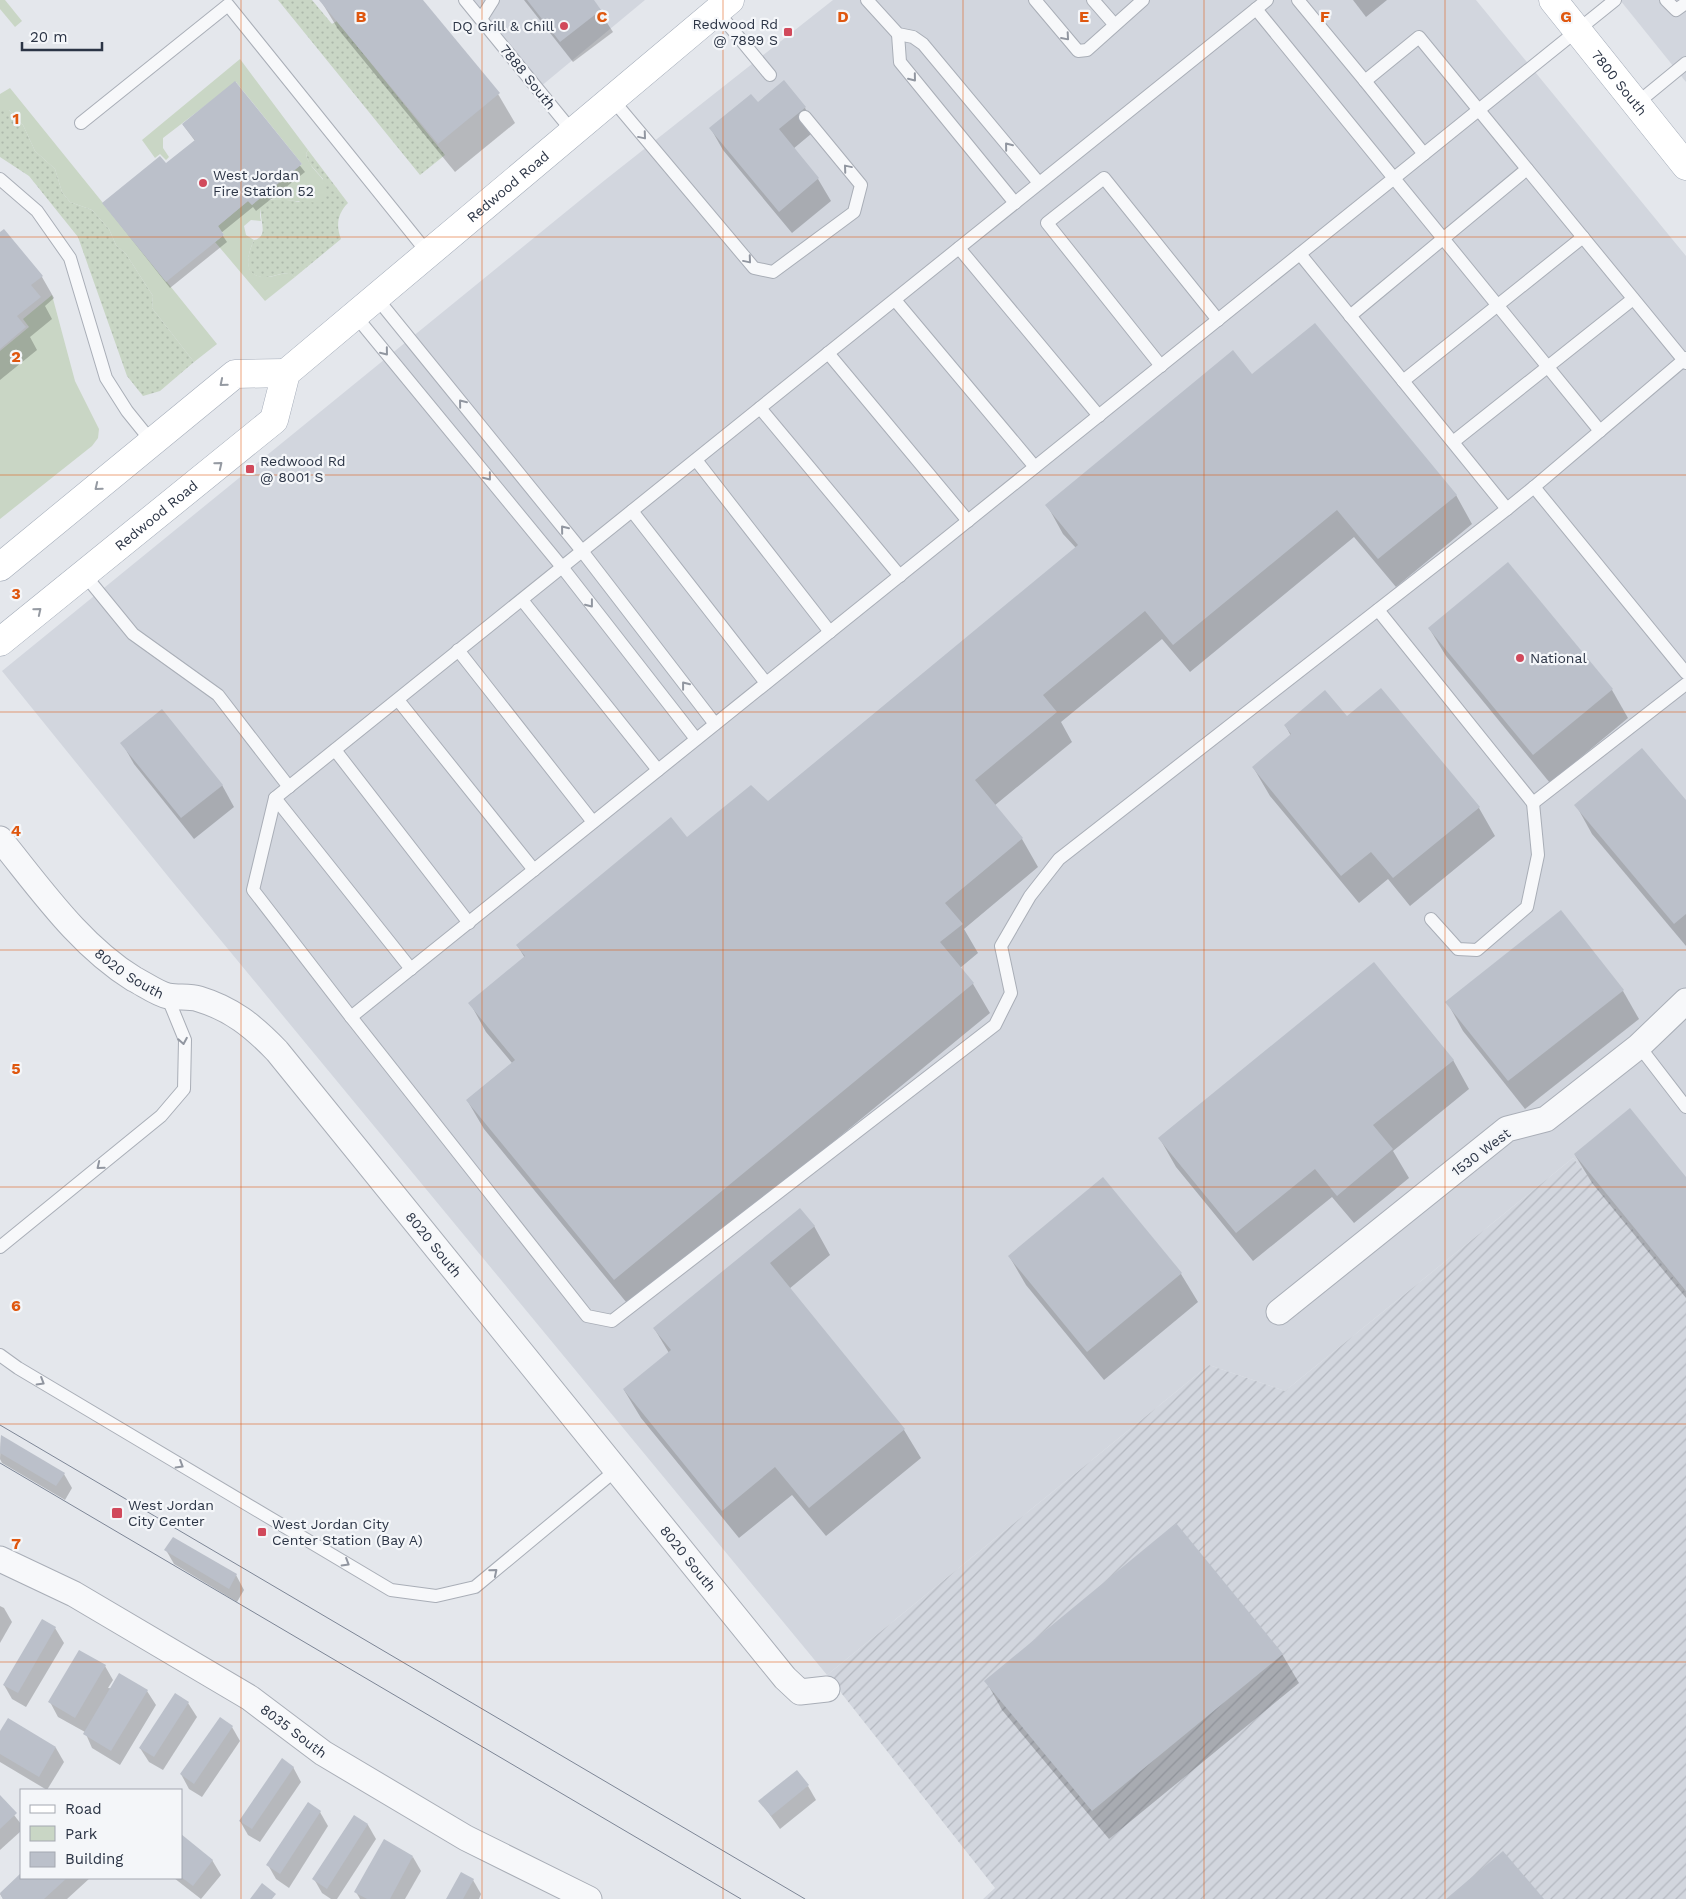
<svg xmlns="http://www.w3.org/2000/svg" width="1686" height="1899" font-family="'Work Sans',sans-serif">
  <style>
    .built { fill: #d2d6de }
    .industrial { fill: url(#industrial-furrows) }
    .grass { fill: url(#grass-dots) }
    .green { fill: #c9d6c5 }
    .shadow { fill: #0003 }
    .building { fill: #bbc0ca }
    .lines { fill: none; stroke-linecap: round; stroke-linejoin: round }
    .lane-casing { stroke: #a9aeb7; stroke-width: 14 }
    .street-casing { stroke: #a9aeb7; stroke-width: 27 }
    .primary-casing { stroke: #a3abb8; stroke-width: 29 }
    .lane { stroke: #f7f8fa; stroke-width: 12 }
    .street { stroke: #f7f8fa; stroke-width: 25 }
    .primary { stroke: #fff; stroke-width: 28 }
    .tram { stroke: #7d8696; stroke-width: 1 }
    .oneway { stroke: #9196a0 }
    .oneway2 { stroke: #959aa2 }
    .grid { fill: none; stroke: #df570f; stroke-width: 1; stroke-opacity: 0.55 }
    .poi-dot { fill: #d1495b; stroke: #f4f6f9; stroke-width: 2 }
    .labels { text-anchor: middle; dominant-baseline: central; stroke-width: 4.5; stroke-linejoin: round; paint-order: stroke }
    .poi-label { font-size: 14px; fill: #2b3445; stroke: #f4f6f9; text-anchor: start }
    .street-label { font-size: 14px; fill: #2b3445; stroke: #f4f6f9 }
    .grid-label { font-size: 16px; text-anchor: middle; font-weight: bold; fill: #df570f; stroke: #f4f6f9; stroke-width: 4.5; stroke-linejoin: round; paint-order: stroke }
  </style>
  <defs>
    <pattern id="industrial-furrows" width="10" height="10" patternUnits="userSpaceOnUse" patternTransform="scale(1.25)"><rect width="10" height="10" fill="#d2d6de"/><path d="M-1 1l2-2M0 10L10 0M9 11l2-2" fill="none" stroke="#b4b8c0"/></pattern>
    <pattern id="grass-dots" width="8" height="8" patternUnits="userSpaceOnUse" patternTransform="scale(1.25)"><rect width="8" height="8" fill="#c9d6c5"/><path d="M2 2h.1M6 6h.1" fill="none" stroke="#adb8ab" stroke-width="1.8" stroke-linecap="round"/></pattern>
  </defs>
  <rect width="100%" height="100%" fill="#e4e7ec"/>
  <g class="built">
    <polygon points="460,0 645,0 534,92"/>
    <polygon points="833,0 1476,0 1686,256 1686,1293 1573,1158 1285,1391 1209,1365 827,1675 171,880 2,671 605,180"/>
    <polygon points="1620,0 1686,0 1686,82"/>
  </g>
  <polygon class="industrial" points="1573,1158 1686,1293 1686,1899 983,1899 995,1888 827,1675 1209,1365 1285,1391"/>
  <g class="grass">
    <polygon points="278,0 312,0 332,24 337,21 445,155 420,175"/>
    <polygon points="0,110 9,110 23,125 35,151 55,169 62,192 70,202 92,210 109,229 116,245 126,254 153,296 152,308 194,362 160,391 143,396 127,376 78,237 29,176 0,157"/>
    <path d="M308 150 348 203C337 214 336 226 341 239L295 277 288 273C281 273 275 276 268 277 241 279 247 255 254 240 281 234 230 188 299 202L323 179 309 163 306 154Z"/>
  </g>
  <g class="green">
    <polygon points="0,0 5,0 22,21 15,27 0,9"/>
    <path d="M240 59 308 150 306 154C311 175 332 176 325 200L320 203 271 199C262 204 258 210 261 221L251 220 244 226 246 235 254 240C247 255 241 279 269 277 276 276 281 273 289 273L295 277 265 301 215 242 224 235 218 226 248 201 252 205 302 164 236 82 163 138V148L169 157 166 160 160 154 155 158 142 140Z"/>
    <polygon points="10,88 217,344 194,362 152,308 153,296 126,254 116,245 109,229 92,210 70,202 62,192 55,169 35,151 23,125 9,110 0,110 0,94"/>
    <polygon points="52,295 75,381 99,429 98,438 92,446 0,519 0,351 29,327 23,319"/>
  </g>
  <g class="shadow">
    <polygon points="421,0 498,94 515,123 455,172 338,29 321,1"/>
    <polygon points="524,0 592,0 613,32 573,62"/>
    <polygon points="1353,0 1387,0 1366,17"/>
    <polygon points="235,83 305,172 256,211 253,207 221,233 227,242 170,288 103,203 165,165 195,141 183,125"/>
    <polygon points="758,104 805,108 817,129 793,149 818,179 831,201 792,233 723,150 711,129"/>
    <polygon points="0,234 42,277 54,298 45,306 52,319 30,337 37,350 0,380"/>
    <polygon points="1252,376 1456,495 1472,524 1396,587 1354,537 1190,672 1162,639 1061,722 1072,742 994,806 1022,839 1038,867 964,929 978,953 960,968 973,984 990,1013 631,1308 484,1129 467,1100 512,1063 486,1032 470,1003 525,958 517,945 686,838 768,802 1076,548 1063,534 1047,505"/>
    <polygon points="1429,628 1612,690 1628,718 1550,783 1446,656"/>
    <polygon points="1347,718 1479,808 1495,836 1410,906 1388,879 1359,903 1270,796 1253,767 1291,736 1285,725"/>
    <polygon points="122,743 222,785 234,807 194,839 134,764"/>
    <polygon points="1686,802 1686,946 1592,834 1576,805"/>
    <polygon points="1623,991 1639,1019 1525,1109 1463,1031 1447,1002"/>
    <polygon points="1453,1060 1469,1089 1393,1151 1409,1178 1354,1223 1332,1197 1253,1261 1176,1167 1160,1139"/>
    <polygon points="1575,1155 1686,1179 1686,1298 1592,1183"/>
    <polygon points="1103,1179 1181,1274 1198,1302 1104,1380 1026,1285 1009,1256"/>
    <polygon points="814,1226 830,1255 789,1289 904,1430 921,1458 826,1536 792,1495 739,1538 641,1418 624,1390 669,1353 654,1328"/>
    <polygon points="1,1436 64,1474 72,1488 65,1500 2,1463 0,1459"/>
    <polygon points="166,1550 236,1575 244,1590 237,1602 174,1564"/>
    <polygon points="0,1606 4,1608 12,1622 0,1643"/>
    <polygon points="43,1620 55,1628 64,1643 26,1707 12,1699 4,1685"/>
    <polygon points="1282,1654 1299,1683 1109,1839 1002,1710 986,1681"/>
    <polygon points="105,1666 113,1680 108,1688 147,1691 156,1705 120,1765 92,1748 85,1732 58,1717 50,1702"/>
    <polygon points="175,1695 188,1703 197,1717 163,1770 149,1762 140,1748"/>
    <polygon points="232,1727 240,1741 202,1797 189,1789 181,1774"/>
    <polygon points="0,1734 56,1748 64,1762 47,1790 0,1762"/>
    <polygon points="293,1767 301,1782 260,1842 248,1835 240,1821"/>
    <polygon points="808,1786 816,1800 780,1829 760,1801"/>
    <polygon points="0,1797 21,1824 21,1831 0,1850"/>
    <polygon points="308,1803 320,1812 328,1826 289,1888 276,1879 268,1865"/>
    <polygon points="354,1816 368,1825 376,1839 337,1899 331,1899 322,1893 314,1879"/>
    <polygon points="181,1836 212,1860 221,1875 201,1899 174,1878 181,1878"/>
    <polygon points="413,1857 421,1871 405,1899 360,1899 356,1892"/>
    <polygon points="21,1875 21,1878 90,1878 67,1899 3,1899 0,1894"/>
    <polygon points="473,1880 481,1894 479,1899 447,1899"/>
  </g>
  <g class="building">
    <polygon points="319,0 423,0 500,93 438,144"/>
    <polygon points="527,0 594,0 601,10 560,42"/>
    <polygon points="784,80 806,107 779,129 819,178 779,212 709,128 751,94 758,102"/>
    <polygon points="235,81 302,164 252,205 248,201 218,226 224,235 166,282 102,203 160,156 166,163 195,140 182,124"/>
    <polygon points="4,229 43,276 31,285 41,297 17,316 26,327 0,349 0,232"/>
    <polygon points="1315,323 1457,495 1378,559 1337,510 1173,645 1145,611 1043,695 1057,712 975,780 1023,838 945,903 963,924 940,942 974,983 614,1280 466,1100 515,1060 468,1003 525,956 516,945 671,817 687,837 751,785 768,801 1078,545 1045,505 1233,350 1252,374"/>
    <polygon points="1508,562 1613,689 1533,755 1428,628"/>
    <polygon points="1381,688 1480,807 1393,878 1371,852 1341,876 1252,767 1291,734 1284,725 1325,690 1347,716"/>
    <polygon points="162,709 223,785 181,818 120,743"/>
    <polygon points="1642,748 1686,800 1686,914 1674,924 1574,805"/>
    <polygon points="1561,910 1624,990 1508,1081 1445,1002"/>
    <polygon points="1374,962 1454,1060 1373,1125 1393,1149 1337,1196 1315,1169 1236,1233 1158,1138"/>
    <polygon points="1630,1108 1686,1177 1686,1291 1574,1154"/>
    <polygon points="1103,1177 1182,1273 1087,1352 1008,1256"/>
    <polygon points="800,1208 815,1226 770,1263 905,1429 809,1508 775,1467 722,1511 623,1389 671,1350 653,1328"/>
    <polygon points="1,1435 65,1473 56,1486 0,1453"/>
    <polygon points="1176,1523 1283,1654 1092,1811 984,1681"/>
    <polygon points="173,1537 237,1574 229,1589 164,1550"/>
    <polygon points="42,1619 56,1627 18,1693 3,1685"/>
    <polygon points="79,1650 106,1665 75,1718 48,1702"/>
    <polygon points="119,1673 148,1690 111,1751 83,1734"/>
    <polygon points="175,1693 189,1702 154,1757 139,1748"/>
    <polygon points="220,1717 233,1726 194,1784 180,1774"/>
    <polygon points="8,1718 56,1747 39,1777 0,1754 0,1731"/>
    <polygon points="282,1758 294,1767 252,1829 239,1821"/>
    <polygon points="797,1770 809,1785 771,1816 758,1801"/>
    <polygon points="0,1795 17,1813 0,1829"/>
    <polygon points="308,1802 321,1811 280,1874 266,1865"/>
    <polygon points="354,1815 368,1824 327,1889 312,1879"/>
    <polygon points="181,1834 213,1860 193,1886 181,1877"/>
    <polygon points="384,1839 413,1856 390,1899 367,1899 354,1892"/>
    <polygon points="1503,1851 1544,1899 1446,1899"/>
    <polygon points="461,1872 474,1879 463,1899 446,1899"/>
    <polygon points="21,1873 21,1878 67,1878 44,1899 3,1899 0,1893"/>
    <polygon points="262,1883 276,1894 272,1899 250,1899"/>
  </g>
  <g class="lines">
    <g class="lane-casing">
      <g id="lane">
        <polyline points="465,0 572,131"/>
        <polyline points="867,0 898,34 913,37 923,44 1039,183"/>
        <polyline points="1035,0 1078,51 1087,50 1143,0"/>
        <polyline points="1093,0 1114,24"/>
        <polyline points="1298,0 1365,81 1419,37 1686,363"/>
        <polyline points="1666,0 1676,10 1686,3"/>
        <polyline points="1256,9 1267,0"/>
        <polyline points="717,11 770,75"/>
        <polyline points="481,19 493,0"/>
        <polyline points="898,34 900,62 1015,203"/>
        <polyline points="1365,81 1424,154"/>
        <polyline points="612,99 754,268 773,272 854,212 861,185 805,117"/>
        <polyline points="1636,104 1686,63"/>
        <polyline points="81,123 228,5 427,252"/>
        <polyline points="0,179 37,211 70,258 106,378 127,411 152,442"/>
        <polyline points="959,248 1099,416"/>
        <polyline points="1300,254 1507,509 1534,487 1686,673"/>
        <polyline points="375,296 582,551 715,724"/>
        <polyline points="895,300 1035,467"/>
        <polyline points="354,314 562,567 696,739"/>
        <polyline points="1350,316 1527,169"/>
        <polyline points="828,353 968,521"/>
        <polyline points="1161,366 1047,223 1104,178 1218,320"/>
        <polyline points="1403,381 1583,237"/>
        <polyline points="760,408 900,576"/>
        <polyline points="1600,431 1256,9 275,798 253,890 351,1017 1393,179 1424,154 1615,0"/>
        <polyline points="1453,442 1633,299"/>
        <polyline points="696,460 830,632"/>
        <polyline points="1534,487 1686,358"/>
        <polyline points="632,511 766,683"/>
        <polyline points="84,574 133,634 218,695 289,787"/>
        <polyline points="522,600 658,770"/>
        <polyline points="1378,610 1533,803 1686,684"/>
        <polyline points="458,650 593,822"/>
        <polyline points="398,700 534,870"/>
        <polyline points="335,750 469,923"/>
        <polyline points="275,798 411,969"/>
        <polyline points="1431,919 1458,949 1477,950 1527,907 1538,855 1533,803"/>
        <polyline points="351,1017 587,1316 612,1321 995,1025 1011,993 1001,946 1030,896 1059,859 1507,509"/>
        <polyline points="1639,1046 1686,1107"/>
        <polyline points="0,1247 161,1116 184,1089 185,1040 167,996"/>
        <polyline points="0,1355 18,1368 391,1590 436,1596 475,1587 616,1470"/>
      </g>
    </g>
    <g class="street-casing">
      <g id="street">
        <path id="s1" d="M0 839C40 888 79 945 134 979 144 984 158 994 168 996 178 998 189 996 199 999 232 1009 253 1026 277 1051L785 1678 800 1692 827 1689"/>
        <polyline points="1279,1312 1507,1129 1546,1119 1639,1046 1686,1001"/>
        <path id="s2" d="M0 1559 74 1594 250 1698 323 1753 466 1838 589 1899"/>
      </g>
    </g>
    <g class="primary-casing">
      <g id="primary">
        <path id="s3" d="M1553 0 1686 166"/>
        <polyline points="0,567 235,374 286,373"/>
        <path id="s4" d="M0 642 274 420 286 373 730 0"/>
      </g>
    </g>
    <use href="#lane" class="lane"/>
    <use href="#street" class="street"/>
    <use href="#primary" class="primary"/>
    <g class="tram">
      <polyline points="0,1425 805,1899"/>
      <polyline points="0,1463 741,1899"/>
    </g>
  </g>
  <defs><path id="oneway-chevron" d="M-2-3.5L2.5 0L-2 3.5" fill="none" stroke-width="1.6" stroke-linecap="round" stroke-linejoin="round" transform="scale(1.25)"/></defs>
  <g class="oneway">
    <use href="#oneway-chevron" transform="translate(1066 37) rotate(49)"/>
    <use href="#oneway-chevron" transform="translate(913 78) rotate(51)"/>
    <use href="#oneway-chevron" transform="translate(643 136) rotate(50)"/>
    <use href="#oneway-chevron" transform="translate(1008 146) rotate(-129)"/>
    <use href="#oneway-chevron" transform="translate(847 168) rotate(-130)"/>
    <use href="#oneway-chevron" transform="translate(748 260) rotate(50)"/>
    <use href="#oneway-chevron" transform="translate(385 352) rotate(51)"/>
    <use href="#oneway-chevron" transform="translate(462 403) rotate(-129)"/>
    <use href="#oneway-chevron" transform="translate(488 477) rotate(51)"/>
    <use href="#oneway-chevron" transform="translate(564 529) rotate(-129)"/>
    <use href="#oneway-chevron" transform="translate(590 604) rotate(52)"/>
    <use href="#oneway-chevron" transform="translate(685 685) rotate(-128)"/>
    <use href="#oneway-chevron" transform="translate(183 1041) rotate(80)"/>
    <use href="#oneway-chevron" transform="translate(100 1166) rotate(141)"/>
    <use href="#oneway-chevron" transform="translate(41 1382) rotate(31)"/>
    <use href="#oneway-chevron" transform="translate(180 1465) rotate(31)"/>
    <use href="#oneway-chevron" transform="translate(346 1563) rotate(31)"/>
    <use href="#oneway-chevron" transform="translate(494 1572) rotate(-40)"/>
  </g>
  <g class="oneway2">
    <use href="#oneway-chevron" transform="translate(223 383) rotate(140)"/>
    <use href="#oneway-chevron" transform="translate(219 465) rotate(-39)"/>
    <use href="#oneway-chevron" transform="translate(98 487) rotate(141)"/>
    <use href="#oneway-chevron" transform="translate(38 611) rotate(-39)"/>
  </g>
  <path class="grid" d="M241 0V1899M482 0V1899M723 0V1899M963 0V1899M1204 0V1899M1445 0V1899M0 237H1686M0 475H1686M0 712H1686M0 950H1686M0 1187H1686M0 1424H1686M0 1662H1686"/>
  <g class="poi-dot">
    <circle cx="564" cy="26" r="5"/>
    <rect x="783" y="27" width="10" height="10" rx="2.5"/>
    <circle cx="203" cy="183" r="5"/>
    <rect x="245" y="464" width="10" height="10" rx="2.5"/>
    <circle cx="1520" cy="658" r="5"/>
    <rect x="111" y="1507" width="12" height="12" rx="2.5"/>
    <rect x="257" y="1527" width="10" height="10" rx="2.5"/>
  </g>
  <g class="labels">
    <g class="poi-label">
      <text x="778" y="24" text-anchor="end">Redwood Rd<tspan x="778" dy="16">@ 7899 S</tspan></text>
      <text x="554" y="26" text-anchor="end">DQ Grill &amp; Chill</text>
      <text x="213" y="175">West Jordan<tspan x="213" dy="16">Fire Station 52</tspan></text>
      <text x="260" y="461">Redwood Rd<tspan x="260" dy="16">@ 8001 S</tspan></text>
      <text x="1530" y="658">National</text>
      <text x="128" y="1505">West Jordan<tspan x="128" dy="16">City Center</tspan></text>
      <text x="272" y="1524">West Jordan City<tspan x="272" dy="16">Center Station (Bay A)</tspan></text>
    </g>
    <g class="street-label">
      <text transform="translate(528 77) rotate(51)">7888 South</text>
      <text stroke="none"><textPath href="#s3" startOffset="106">7800 South</textPath></text>
      <text stroke="none"><textPath href="#s4" startOffset="691">Redwood Road</textPath></text>
      <text stroke="none"><textPath href="#s4" startOffset="201">Redwood Road</textPath></text>
      <text stroke="none"><textPath href="#s1" startOffset="188">8020 South</textPath></text>
      <text transform="translate(1481 1152) rotate(-37)">1530 West</text>
      <text stroke="none"><textPath href="#s1" startOffset="608">8020 South</textPath></text>
      <text stroke="none"><textPath href="#s1" startOffset="1012">8020 South</textPath></text>
      <text stroke="none"><textPath href="#s2" startOffset="341">8035 South</textPath></text>
    </g>
  </g>
  <g class="grid-label">
    <text x="361" y="22">B</text>
    <text x="602" y="22">C</text>
    <text x="843" y="22">D</text>
    <text x="1084" y="22">E</text>
    <text x="1325" y="22">F</text>
    <text x="1566" y="22">G</text>
    <text x="16" y="124">1</text>
    <text x="16" y="362">2</text>
    <text x="16" y="599">3</text>
    <text x="16" y="836">4</text>
    <text x="16" y="1074">5</text>
    <text x="16" y="1311">6</text>
    <text x="16" y="1549">7</text>
  </g>
  <rect x="20" y="1789" width="162" height="90" fill="#f4f6f9" stroke="#a4a8b1"/>
  <rect x="30" y="1805" width="25" height="8" fill="#ffffff" stroke="#a4a8b1"/>
  <text x="65" y="1814" font-size="15" fill="#2b3445">Road</text>
  <rect x="30" y="1826" width="25" height="15" fill="#c9d6c5" stroke="#a4a8b1"/>
  <text x="65" y="1839" font-size="15" fill="#2b3445">Park</text>
  <rect x="30" y="1852" width="25" height="15" fill="#bbc0ca" stroke="#a4a8b1"/>
  <text x="65" y="1864" font-size="15" fill="#2b3445">Building</text>
  <path d="M22 42v8h80v-8" fill="none" stroke="#2b3445" stroke-width="2.5"/>
  <text x="30" y="42" font-size="15" fill="#2b3445" stroke="#f4f6f9" stroke-width="4" paint-order="stroke">20 m</text>
</svg>
